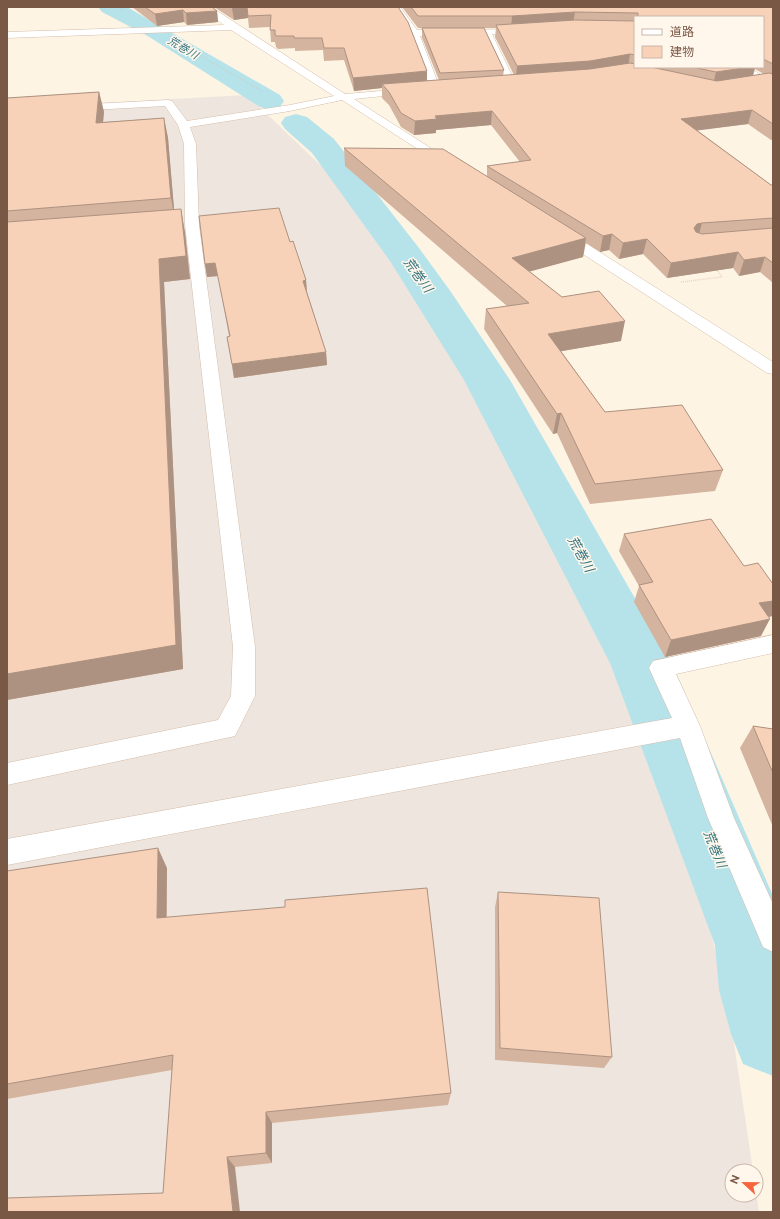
<svg xmlns="http://www.w3.org/2000/svg" width="780" height="1219" font-family="Raleway,'Noto Sans JP',sans-serif">
  <style>
    .industrial { fill: #eee6de }
    .lines { fill: none; stroke-linecap: round; stroke-linejoin: round }
    .river { fill: #b6e3ea; fill-rule: evenodd }
    .minor-casing { stroke: #d4bdab; stroke-width: 1 }
    .path-far1 { stroke: #dcb49b; stroke-width: 1; stroke-dasharray: 0.5 1.5; stroke-linecap: butt }
    .path { stroke: #dcb49b; stroke-width: 1.5; stroke-dasharray: 0.5 1.5; stroke-linecap: butt }
    .minor { fill: #fff; fill-rule: evenodd }
    .wall { fill: #d4b49e; fill-rule: evenodd }
    .shaded-wall { fill: #ad9281 }
    .building { fill: #f7d1b8; stroke: #ad9281 }
    .labels { text-anchor: middle; dominant-baseline: central; stroke-width: 3; stroke-linejoin: round; paint-order: stroke }
    .far-water-label { font-size: 11px; font-style: italic; fill: #387681; stroke: #fff7ec }
    .water-label { font-size: 13px; font-style: italic; fill: #387681; stroke: #fff7ec }
  </style>
  <rect width="100%" height="100%" fill="#fef4e4"/>
  <polygon class="industrial" points="247,95 357,200 638,664 726,989 753,1171 732,1171 732,1195 756,1195 756,1192 759,1212 7,1212 7,108"/>
  <g class="lines">
    <g class="river">
      <polygon points="98,7 127,7 280,95 284,101 280,107 270,110 260,107 146,35 102,12"/>
      <polygon points="296,114 307,117 334,139 419,248 451,292 510,380 672,663 773,896 773,1076 743,1064 731,1034 719,990 715,945 610,663 464,380 390,261 312,153 285,129 281,123 285,117"/>
    </g>
    <g class="minor-casing">
      <g id="minor">
        <polygon points="201,7 211,7 345,94 417,88 418,90 413,93 354,99 457,165 451,169 447,168 342,100 290,111 190,127 196,144 199,225 255,647 255,696 235,736 7,785 7,763 218,720 231,696 233,647 185,225 184,144 178,125 165,106 72,111 67,108 72,105 168,100 172,101 187,121 290,105 334,96 231,30 7,38 7,32 224,25"/>
        <polygon points="392,7 400,7 417,30 529,29 529,33 526,34 492,34 516,84 511,87 506,84 483,35 420,36 440,88 439,90 431,90 409,33"/>
        <polygon points="736,67 748,67 773,82 773,89"/>
        <polygon points="560,229 565,230 773,362 773,374 767,373 555,236 553,233 555,230"/>
        <polygon points="773,635 773,653 676,674 700,726 734,818 773,904 773,952 763,947 708,818 680,738 7,865 7,839 672,718 649,668 653,661"/>
      </g>
    </g>
    <g class="path-far1">
      <polyline points="119,7 124,10"/>
      <polyline points="190,50 262,91"/>
    </g>
    <polyline class="path" points="681,282 722,277 716,269"/>
    <use href="#minor" class="minor"/>
  </g>
  <g class="wall">
    <polygon points="132,7 212,7 217,11 218,22 187,25 184,22 157,26"/>
    <path d="M214 7H398L427 81 439 80 422 38V28H418L402 7H773V140H771L748 124 697 130 771 185H773V283L760 272 739 276 733 268 667 278 643 254 619 259 609 250 600 252 586 243 583 257 529 271 562 297 621 341 561 351 605 412 723 470 715 491 590 504 557 433 553 434 484 329 486 309 507 306 345 166 344 148 487 176V166L520 162 491 125 436 130V133L414 135 401 127 389 105 382 98V88L354 91 344 60 324 61 323 50 295 51V48L278 49 276 47 275 42H271L270 27 249 28 248 18 234 20ZM635 17H763V67H635ZM484 28H496L495 37 514 75 503 76 504 70ZM755 69 764 74 753 76Z"/>
    <polygon points="99,92 104,112 103,122 164,118 168,138 174,210 185,232 190,279 164,282 183,669 7,700 7,98"/>
    <polygon points="290,242 306,280 307,292 326,352 327,365 234,378 227,337 229,336 218,276 207,277 205,264"/>
    <polygon points="624,534 773,584 773,616 768,617 761,636 665,657 634,602 639,586 619,551"/>
    <polygon points="753,726 773,729 773,827 740,748"/>
    <polygon points="167,868 167,917 451,1093 448,1105 272,1123 272,1163 235,1167 163,1193 172,1070 7,1099 7,871"/>
    <polygon points="498,892 612,1057 604,1068 495,1060 495,907"/>
  </g>
  <g class="shaded-wall">
    <polygon points="241,7 247,7 248,18 234,20 232,8"/>
    <polygon points="183,10 184,22 157,26 155,14"/>
    <polygon points="217,11 218,22 187,25 186,13"/>
    <polygon points="575,12 573,24 511,28 512,16"/>
    <polygon points="630,54 628,67 516,79 517,66"/>
    <polygon points="750,67 755,67 752,79 713,85 716,72"/>
    <polygon points="427,71 427,84 382,84 382,88 354,91 353,78"/>
    <polygon points="99,92 104,112 101,143 96,123"/>
    <polygon points="752,110 748,124 678,133 681,119"/>
    <polygon points="492,111 491,125 436,130 436,133 414,135 415,121 435,116"/>
    <polygon points="164,118 168,138 175,220 171,198"/>
    <polygon points="181,209 185,232 190,279 164,282 183,669 7,700 7,674 159,259"/>
    <polygon points="702,223 698,238 694,228 697,224"/>
    <polygon points="612,234 609,250 600,252 603,236"/>
    <polygon points="586,238 583,257 510,277 512,258"/>
    <polygon points="647,239 643,254 619,259 623,243"/>
    <polygon points="738,252 733,268 667,278 671,263"/>
    <polygon points="765,257 760,272 739,276 744,260"/>
    <polygon points="215,263 218,276 207,277 205,264"/>
    <polygon points="306,280 307,294 303,281"/>
    <polygon points="625,321 621,341 545,354 548,334"/>
    <polygon points="326,352 327,365 234,378 232,364"/>
    <polygon points="561,413 557,433 553,434 557,414"/>
    <polygon points="773,601 773,616 750,620 759,603"/>
    <polygon points="770,619 761,636 665,657 671,640"/>
    <polygon points="158,848 167,868 166,936 157,918"/>
    <polygon points="266,1112 272,1123 272,1163 266,1153"/>
    <polygon points="227,1157 235,1167 240,1212 233,1212"/>
  </g>
  <g class="building">
    <polygon points="145,7 212,7 217,11 186,13 183,10 155,14"/>
    <polygon points="231,7 241,7 232,8"/>
    <polygon points="247,7 398,7 408,22 427,71 353,78 344,48 324,48 322,38 294,38 294,36 277,36 275,35 275,30 270,30 271,15 248,16"/>
    <polygon points="411,7 773,7 773,64 763,59 763,17 638,17 638,13 575,12 512,16 418,16"/>
    <polygon points="575,20 635,21 635,55 630,54 590,61 517,66 496,25"/>
    <polygon points="422,28 484,28 504,70 440,73"/>
    <polygon points="630,63 635,64 635,67 651,67 717,81 769,73 773,74 773,124 752,110 681,119 771,185 773,185 773,218 702,223 697,224 694,228 696,232 702,234 773,228 773,263 765,257 744,260 738,252 671,263 647,239 623,243 612,234 603,236 487,166 531,160 492,111 435,116 437,119 415,121 401,113 389,92 382,84 590,69"/>
    <polygon points="692,67 750,67 716,72"/>
    <polygon points="99,92 96,123 164,118 171,198 7,211 7,98"/>
    <polygon points="344,148 443,149 586,238 512,258 562,297 599,291 625,321 548,334 605,412 682,405 723,470 595,484 561,413 557,414 486,309 529,303"/>
    <polygon points="279,208 290,242 293,241 306,280 303,281 326,352 232,364 227,337 230,336 215,263 205,264 199,216"/>
    <polygon points="181,209 186,256 159,259 176,645 7,674 7,222"/>
    <polygon points="711,519 744,566 758,563 773,584 773,601 759,603 770,619 671,640 639,585 653,582 624,534"/>
    <polygon points="753,726 773,729 773,773"/>
    <polygon points="158,848 157,918 285,907 285,900 427,888 451,1093 266,1112 266,1153 227,1157 233,1212 7,1212 7,1198 163,1193 173,1055 7,1084 7,871"/>
    <polygon points="498,892 599,898 612,1057 500,1048"/>
  </g>
  <g class="labels">
    <g class="far-water-label">
      <text transform="translate(183 48) rotate(31)">荒巻川</text>
    </g>
    <g class="water-label">
      <text transform="translate(418 275) rotate(54)">荒巻川</text>
      <text transform="translate(581 554) rotate(61)">荒巻川</text>
      <text transform="translate(715 849) rotate(68)">荒巻川</text>
    </g>
  </g>
  <rect width="780" height="1219" fill="none" stroke="#7a5846" stroke-width="16"/>
  <rect x="634" y="16" width="130" height="52" fill="#fff7ec" stroke="#cab7aa"/>
  <rect x="642" y="29" width="20" height="6" fill="#ffffff" stroke="#cab7aa"/>
  <text x="670" y="36" font-size="12" fill="#7a5846">道路</text>
  <rect x="642" y="46" width="20" height="12" fill="#f7d1b8" stroke="#cab7aa"/>
  <text x="670" y="56" font-size="12" fill="#7a5846">建物</text>
  <g transform="translate(744 1183) rotate(292)"><circle r="19" fill="#fff7ec" stroke="#cab7aa"/>
  <path d="M0-3L7 15L0 10L-7 15Z" fill="#f5643c"/>
  <text y="-6" font-size="11" font-weight="bold" text-anchor="middle" fill="#7a5846">N</text>
  </g>
</svg>
